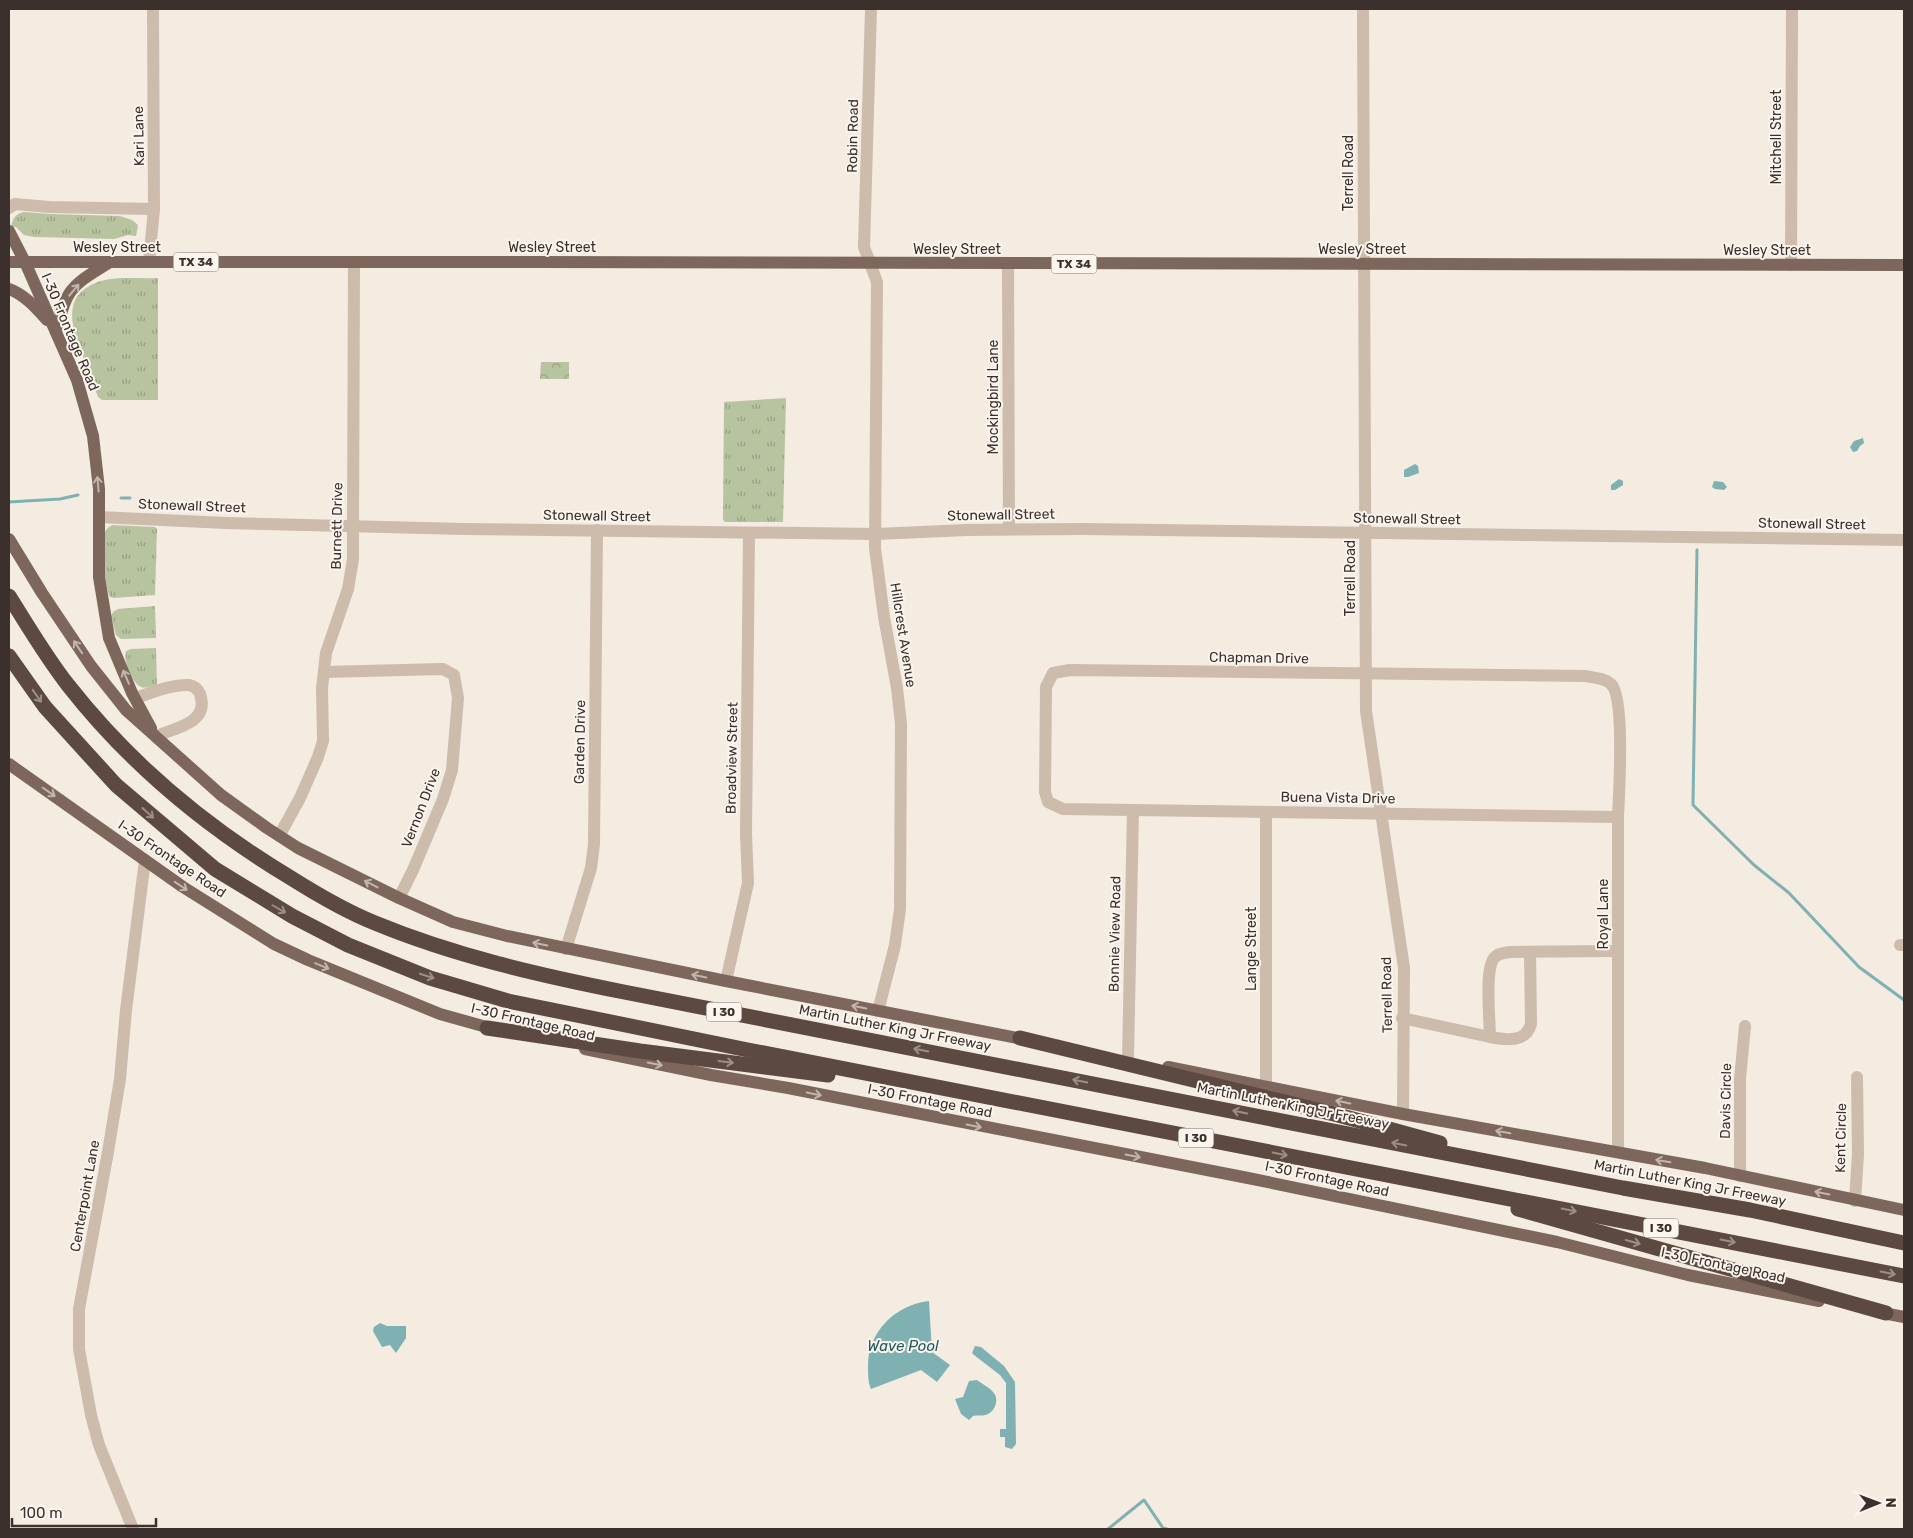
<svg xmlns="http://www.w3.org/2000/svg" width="1913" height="1538" font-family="Rubik,sans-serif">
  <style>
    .grass { fill: url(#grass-tufts) }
    .park { fill: url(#park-crowns) }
    .water { fill: #7fb0b2 }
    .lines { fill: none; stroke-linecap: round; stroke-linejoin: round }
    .stream { stroke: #7fb0b2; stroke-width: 3 }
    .minor { stroke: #cdbbac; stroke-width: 12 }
    .major { stroke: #7d675c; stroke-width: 12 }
    .highway { stroke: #5c4a42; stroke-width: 15 }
    .oneway { stroke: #c2b5ac }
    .oneway2 { stroke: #9c8e87 }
    .labels { text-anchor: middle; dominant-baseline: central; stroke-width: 4; stroke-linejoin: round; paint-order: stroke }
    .shield { fill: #fbf5ee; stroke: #756b66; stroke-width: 1 }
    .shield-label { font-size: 12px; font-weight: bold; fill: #3b302b }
    .street-label { font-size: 14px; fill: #3b302b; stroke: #fbf5ee }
    .water-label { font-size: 15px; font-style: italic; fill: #1f5a5e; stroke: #fbf5ee }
  </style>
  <defs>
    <pattern id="grass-tufts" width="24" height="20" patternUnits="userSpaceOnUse" patternTransform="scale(1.25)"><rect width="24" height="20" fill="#b8c4a0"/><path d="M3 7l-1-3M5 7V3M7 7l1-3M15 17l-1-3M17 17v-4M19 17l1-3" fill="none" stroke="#97a083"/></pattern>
    <pattern id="park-crowns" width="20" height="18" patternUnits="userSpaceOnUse" patternTransform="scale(1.25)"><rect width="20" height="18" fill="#b8c4a0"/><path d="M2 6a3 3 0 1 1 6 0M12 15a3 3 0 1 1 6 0" fill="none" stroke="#97a083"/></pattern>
  </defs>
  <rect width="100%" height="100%" fill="#f4ebe1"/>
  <g class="grass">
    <path d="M24 212 50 214 120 216 132 220 138 225 136 236 128 235 114 239 34 237 24 235 16 227H11C13 218 15 214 24 212Z"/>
    <path d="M158 278V400H102L98 397C93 383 87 368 82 354 71 324 61 294 101 281 118 276 140 279 158 278Z"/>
    <polygon points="786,398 783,522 725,522 723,520 724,402"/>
    <path d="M112 525 155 527 157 529 155 595 114 598 110 597C104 587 102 546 104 534 106 529 108 528 112 525Z"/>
    <polygon points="155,606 156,638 121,639 116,635 111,616 113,612 118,609"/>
    <path d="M156 648 157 685C153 686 145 689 141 687 132 683 123 660 126 651L131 649Z"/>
  </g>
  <polygon class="park" points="541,362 569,362 569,379 540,379"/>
  <g class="water">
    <polygon points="1863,438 1864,443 1860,446 1857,451 1853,452 1850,447 1854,441"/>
    <polygon points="1415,464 1418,466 1419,473 1408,477 1404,477 1404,470"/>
    <polygon points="1619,479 1623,481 1623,485 1615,490 1611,490 1611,485"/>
    <polygon points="1714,481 1723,482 1727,487 1724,490 1715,489 1712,487"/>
    <path d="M929 1301 932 1352 950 1365 937 1382 921 1370 871 1389C868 1382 868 1374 868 1366 868 1332 895 1305 929 1301Z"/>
    <polygon points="380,1323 387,1326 406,1326 406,1338 396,1353 390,1345 382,1347 373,1331 374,1327"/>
    <polygon points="975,1346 981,1347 1004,1366 1015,1382 1016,1444 1012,1449 1005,1447 1005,1437 1000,1437 1000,1429 1006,1429 1006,1383 1000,1375 974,1355 972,1353"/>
    <path d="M977 1380C982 1384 989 1387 993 1392 1000 1399 995 1413 985 1415 982 1416 977 1415 973 1416L969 1420 961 1414 955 1399 963 1397 969 1381Z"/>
  </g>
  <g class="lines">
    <g class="stream">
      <polyline points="121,498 130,498"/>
      <polyline points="9,502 60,499 78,495"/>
      <polyline points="1697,550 1693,805 1754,865 1789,893 1859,967 1904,1000"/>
      <polyline points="1108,1529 1144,1500 1163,1528 1167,1529"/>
    </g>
    <g class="minor">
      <polyline points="871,9 864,247 877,282 875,548 884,617 897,688 901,724 900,909 895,945 878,1011"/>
      <polyline points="1363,9 1366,711 1404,968 1403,1114"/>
      <polyline points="9,208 15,204 49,207 154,209"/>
      <polyline points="149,262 154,209 153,9"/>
      <polyline points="1008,264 1009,529"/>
      <polyline points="1791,265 1792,9"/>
      <polyline points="99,517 226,523 464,529 876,534 967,530 1083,529 1904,540"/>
      <polyline points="324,672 443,669 454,675 458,698 452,770 443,799 413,870 399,898"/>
      <path d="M135 698C151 693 172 684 189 685 194 686 198 689 200 694 210 723 176 728 156 736"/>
      <polyline points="279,836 300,798 318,757 323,741 322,688 326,653 348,589 353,559 353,533 354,263"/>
      <polyline points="1900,945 1904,945"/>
      <polyline points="566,949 591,868 594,844 597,530"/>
      <polyline points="726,981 748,883 746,834 749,533"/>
      <path d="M1402 1018 1490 1037C1506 1040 1526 1043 1531 1024L1530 952"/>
      <path d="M1490 1037C1490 1021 1484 967 1495 957 1499 953 1505 953 1510 952L1617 951"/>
      <polyline points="1128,1059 1133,810"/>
      <polyline points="1266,1086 1266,812"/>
      <path d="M1618 1152V817C1619 794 1625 697 1611 684 1605 678 1594 678 1586 676L1070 670 1053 673 1046 687 1045 792 1048 802 1063 809 1618 817"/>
      <polyline points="1740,1176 1740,1079 1745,1026"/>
      <polyline points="1855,1201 1858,1154 1857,1077"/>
      <polyline points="133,1529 99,1445 91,1415 79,1349 79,1309 108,1152 120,1079 126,1010 145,860"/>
    </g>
    <g class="major">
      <polyline points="9,231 25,262 77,380 93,436 99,489 99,577 109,638 132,693 151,728"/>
      <polyline points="9,262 535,262 1904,265"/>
      <path d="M9 289C24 294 37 309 47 320"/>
      <path d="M56 332C60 319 62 305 69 294 78 280 96 271 110 262"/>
      <polyline points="9,539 42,593 91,666 126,710 221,795 267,828 298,848 399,898 453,922 507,936 726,981 1028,1040"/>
      <polyline points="9,764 183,887 274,944 308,960 440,1014 497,1030"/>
      <polyline points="585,1049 711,1075 788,1088 1248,1178 1557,1242 1688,1275 1819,1301"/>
      <polyline points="1168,1067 1403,1114 1705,1168 1904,1210"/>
      <polyline points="1878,1312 1904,1317"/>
    </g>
    <g class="highway">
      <path d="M9 596C28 626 46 657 68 685 129 763 206 827 291 878 318 895 345 911 375 923 455 956 539 975 624 992L1623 1188 1750 1210 1904 1243"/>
      <polyline points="9,656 45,707 116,785 215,869 292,916 348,945 430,978 508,1001 748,1050 1904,1276"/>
      <polyline points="487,1028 640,1051 828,1075"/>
      <polyline points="1020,1038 1338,1115 1440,1143"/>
      <polyline points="1518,1209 1886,1313"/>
    </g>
  </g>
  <defs><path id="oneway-shaft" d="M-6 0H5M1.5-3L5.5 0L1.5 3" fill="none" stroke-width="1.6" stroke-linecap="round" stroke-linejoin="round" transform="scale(1.25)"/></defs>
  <g class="oneway">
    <use href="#oneway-shaft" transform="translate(74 290) rotate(-50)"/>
    <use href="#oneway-shaft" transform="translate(98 484) rotate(-95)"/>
    <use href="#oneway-shaft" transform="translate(78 647) rotate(-124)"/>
    <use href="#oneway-shaft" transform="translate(126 677) rotate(-113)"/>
    <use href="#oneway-shaft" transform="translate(49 792) rotate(35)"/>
    <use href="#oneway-shaft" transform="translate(371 884) rotate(-153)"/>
    <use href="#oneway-shaft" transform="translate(181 886) rotate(34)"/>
    <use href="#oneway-shaft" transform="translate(540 944) rotate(-168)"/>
    <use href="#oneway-shaft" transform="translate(322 966) rotate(22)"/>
    <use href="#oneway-shaft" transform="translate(699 976) rotate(-169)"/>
    <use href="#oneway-shaft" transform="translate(859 1007) rotate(-169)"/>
    <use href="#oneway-shaft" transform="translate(655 1064) rotate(12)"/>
    <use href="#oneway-shaft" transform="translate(814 1094) rotate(11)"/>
    <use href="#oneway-shaft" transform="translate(1343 1102) rotate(-168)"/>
    <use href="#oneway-shaft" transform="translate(974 1126) rotate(11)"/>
    <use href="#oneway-shaft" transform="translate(1503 1132) rotate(-170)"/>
    <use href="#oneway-shaft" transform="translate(1133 1156) rotate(11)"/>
    <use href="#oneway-shaft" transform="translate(1663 1161) rotate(-170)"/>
    <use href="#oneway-shaft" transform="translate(1822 1193) rotate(-168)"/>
  </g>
  <g class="oneway2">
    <use href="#oneway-shaft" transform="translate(37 696) rotate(55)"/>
    <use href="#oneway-shaft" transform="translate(148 813) rotate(42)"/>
    <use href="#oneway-shaft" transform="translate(279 909) rotate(30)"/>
    <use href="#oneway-shaft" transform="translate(427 976) rotate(18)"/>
    <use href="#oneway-shaft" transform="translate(921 1050) rotate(-169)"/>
    <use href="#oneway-shaft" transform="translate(726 1062) rotate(7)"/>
    <use href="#oneway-shaft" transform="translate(1080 1081) rotate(-169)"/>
    <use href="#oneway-shaft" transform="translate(1240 1112) rotate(-169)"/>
    <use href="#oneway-shaft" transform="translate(1399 1144) rotate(-169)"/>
    <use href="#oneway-shaft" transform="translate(1280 1154) rotate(11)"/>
    <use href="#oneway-shaft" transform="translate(1569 1210) rotate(11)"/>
    <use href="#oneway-shaft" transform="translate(1728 1241) rotate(11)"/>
    <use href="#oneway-shaft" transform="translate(1633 1242) rotate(16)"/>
    <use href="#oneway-shaft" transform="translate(1888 1273) rotate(11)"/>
  </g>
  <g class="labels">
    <g class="shield">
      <rect x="173.5" y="252.5" width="45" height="19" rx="4"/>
      <rect x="1051.5" y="254.5" width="45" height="19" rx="4"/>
      <rect x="706.5" y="1002.5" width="35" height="19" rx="4"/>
      <rect x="1178.5" y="1128.5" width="35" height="19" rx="4"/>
      <rect x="1643.5" y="1218.5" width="35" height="19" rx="4"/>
    </g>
    <g class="shield-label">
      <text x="196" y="262">TX 34</text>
      <text x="1074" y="264">TX 34</text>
      <text x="724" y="1012">I 30</text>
      <text x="1196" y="1138">I 30</text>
      <text x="1661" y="1228">I 30</text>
    </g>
    <g class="street-label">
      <text transform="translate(139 136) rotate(-91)">Kari Lane</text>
      <text transform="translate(853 136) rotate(-89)">Robin Road</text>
      <text transform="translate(1776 137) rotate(-90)">Mitchell Street</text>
      <text transform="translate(1348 173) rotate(-90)">Terrell Road</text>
      <text x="117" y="247">Wesley Street</text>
      <text x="552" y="247">Wesley Street</text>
      <text x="957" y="249">Wesley Street</text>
      <text x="1362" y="249">Wesley Street</text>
      <text x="1767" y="250">Wesley Street</text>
      <text transform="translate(70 332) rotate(67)">I-30 Frontage Road</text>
      <text transform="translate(993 397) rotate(-90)">Mockingbird Lane</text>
      <text transform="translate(192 506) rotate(2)">Stonewall Street</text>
      <text transform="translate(1001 515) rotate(-1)">Stonewall Street</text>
      <text transform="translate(597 516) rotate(1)">Stonewall Street</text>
      <text transform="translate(1407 519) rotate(1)">Stonewall Street</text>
      <text transform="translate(1812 524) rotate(1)">Stonewall Street</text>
      <text transform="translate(337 526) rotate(-89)">Burnett Drive</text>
      <text transform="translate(1350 578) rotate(-90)">Terrell Road</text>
      <text transform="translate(903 635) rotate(81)">Hillcrest Avenue</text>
      <text transform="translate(1259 658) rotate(1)">Chapman Drive</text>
      <text transform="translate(580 742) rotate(-89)">Garden Drive</text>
      <text transform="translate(732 758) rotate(-89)">Broadview Street</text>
      <text transform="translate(1338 798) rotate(1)">Buena Vista Drive</text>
      <text transform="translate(421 808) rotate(-69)">Vernon Drive</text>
      <text transform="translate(172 859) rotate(34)">I-30 Frontage Road</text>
      <text transform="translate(1603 914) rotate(-90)">Royal Lane</text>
      <text transform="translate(1115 934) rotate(-89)">Bonnie View Road</text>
      <text transform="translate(1251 949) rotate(-90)">Lange Street</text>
      <text transform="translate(1387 995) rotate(-91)">Terrell Road</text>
      <text transform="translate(533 1022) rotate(13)">I-30 Frontage Road</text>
      <text transform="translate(895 1028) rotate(11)">Martin Luther King Jr Freeway</text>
      <text transform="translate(930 1101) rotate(11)">I-30 Frontage Road</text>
      <text transform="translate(1726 1101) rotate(-89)">Davis Circle</text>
      <text transform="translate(1293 1106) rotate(11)">Martin Luther King Jr Freeway</text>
      <text transform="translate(1841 1138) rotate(-89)">Kent Circle</text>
      <text transform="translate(1327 1179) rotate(12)">I-30 Frontage Road</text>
      <text transform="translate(1690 1183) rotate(11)">Martin Luther King Jr Freeway</text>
      <text transform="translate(85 1196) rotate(-80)">Centerpoint Lane</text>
      <text transform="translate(1723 1265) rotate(12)">I-30 Frontage Road</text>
    </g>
    <g class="water-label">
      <text x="903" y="1346">Wave Pool</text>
    </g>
  </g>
  <rect width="1913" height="1538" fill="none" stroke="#3b302b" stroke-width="20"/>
  <g transform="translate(1878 1503) rotate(89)" stroke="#fbf5ee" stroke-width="4" paint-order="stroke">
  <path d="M0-4L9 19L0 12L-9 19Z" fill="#3b302b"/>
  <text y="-8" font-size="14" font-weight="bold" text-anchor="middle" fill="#3b302b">N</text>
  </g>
  <path d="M12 1518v8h144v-8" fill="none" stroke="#3b302b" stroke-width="2.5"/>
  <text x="20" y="1518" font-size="15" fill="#3b302b" stroke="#fbf5ee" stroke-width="4" paint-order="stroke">100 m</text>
</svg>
